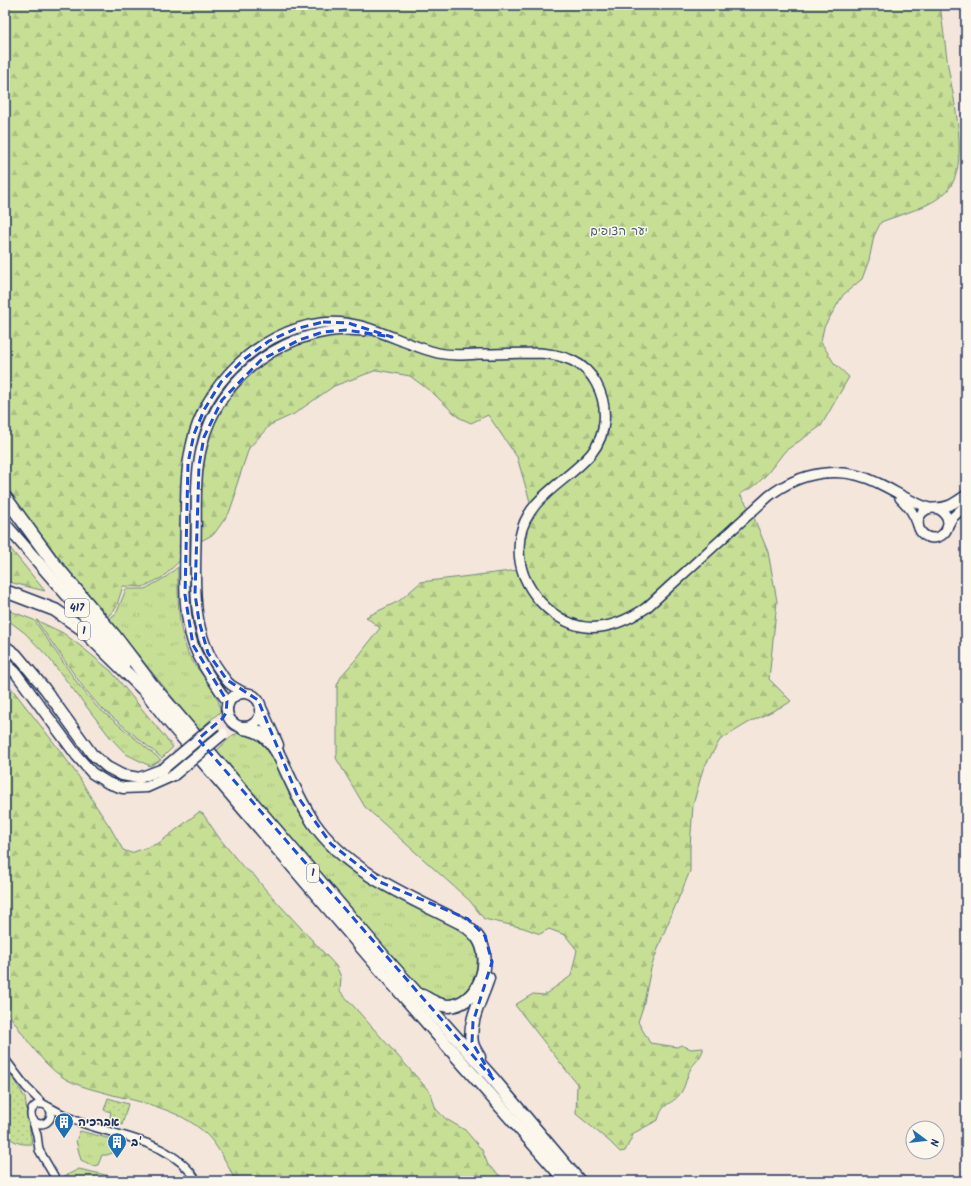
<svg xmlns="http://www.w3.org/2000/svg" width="971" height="1186" font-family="Kalam,'Playpen Sans Hebrew',sans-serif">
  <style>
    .grass { fill: url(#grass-tufts); stroke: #71877a }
    .forest { fill: url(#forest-firs); stroke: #71877a }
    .park { fill: url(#park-dots); stroke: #71877a }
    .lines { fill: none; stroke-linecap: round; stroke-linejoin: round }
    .minor-casing { stroke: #1b2f5e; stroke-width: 10 }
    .tertiary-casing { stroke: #1b2f5e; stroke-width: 12 }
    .secondary-casing { stroke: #1b2f5e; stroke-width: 13 }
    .primary-casing { stroke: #1b2f5e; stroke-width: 14 }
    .trunk-casing { stroke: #1b2f5e; stroke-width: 15 }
    .minor { stroke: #fbf7ec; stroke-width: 7 }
    .tertiary { stroke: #fbf7ec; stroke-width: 9 }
    .secondary { stroke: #fbf7ec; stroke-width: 10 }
    .primary { stroke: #fbf7ec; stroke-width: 11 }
    .trunk { stroke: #fbf7ec; stroke-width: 12 }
    .secondary-bridge-casing { stroke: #1b2f5e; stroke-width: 13; stroke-linecap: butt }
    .secondary-bridge { stroke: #fbf7ec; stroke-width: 10 }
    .marked { fill: none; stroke: #1d4ed8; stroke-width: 3; stroke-dasharray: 8 5; stroke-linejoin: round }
    .labels { text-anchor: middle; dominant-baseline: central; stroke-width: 3; stroke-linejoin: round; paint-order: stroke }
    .shield { fill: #fbf7ec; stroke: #5e6b89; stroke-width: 1 }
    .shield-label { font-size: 11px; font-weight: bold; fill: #1b2f5e }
    .park-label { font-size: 12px; fill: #465b6c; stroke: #fbf7ec }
    .poi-label { font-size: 12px; font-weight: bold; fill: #1b2f5e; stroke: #fbf7ec; text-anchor: start }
  </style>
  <defs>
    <pattern id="grass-tufts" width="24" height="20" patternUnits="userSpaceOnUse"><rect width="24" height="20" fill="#c7df95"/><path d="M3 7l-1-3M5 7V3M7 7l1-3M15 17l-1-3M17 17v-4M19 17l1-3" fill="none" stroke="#aac083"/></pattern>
    <pattern id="forest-firs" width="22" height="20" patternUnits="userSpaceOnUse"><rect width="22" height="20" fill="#c7df95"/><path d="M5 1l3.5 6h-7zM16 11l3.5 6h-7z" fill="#aac083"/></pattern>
    <pattern id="park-dots" width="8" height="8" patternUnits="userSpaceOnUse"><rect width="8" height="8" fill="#c7df95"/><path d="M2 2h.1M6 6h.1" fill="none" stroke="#aac083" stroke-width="1.8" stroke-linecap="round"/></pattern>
  </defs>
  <rect width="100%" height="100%" fill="#f5e6dc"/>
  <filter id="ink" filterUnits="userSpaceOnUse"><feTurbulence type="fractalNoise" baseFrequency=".025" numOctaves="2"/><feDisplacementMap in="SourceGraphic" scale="8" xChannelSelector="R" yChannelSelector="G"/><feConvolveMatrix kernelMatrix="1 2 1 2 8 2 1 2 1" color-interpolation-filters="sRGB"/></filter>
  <g filter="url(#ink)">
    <g class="grass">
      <path d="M178 567C178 596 177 626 188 653 196 671 221 692 220 712L199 730 109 619 117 612 126 589H145L166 577Z"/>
      <polygon points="5,609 34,620 78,684 96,706 161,760 150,766 126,754 110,737 48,657 25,633 5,618"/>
      <path d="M239 733C247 735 257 737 263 744 275 757 284 784 293 801 301 818 314 835 328 850 355 880 395 895 430 913 443 919 460 925 469 936 487 958 474 1001 443 1000 431 1000 422 990 415 983L216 751 233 735Z"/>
      <polygon points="80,1131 119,1141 115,1152 107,1155 102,1155 98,1165 93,1166 81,1160 76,1141"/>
      <polygon points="79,1169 110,1176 117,1181 65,1181 63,1177"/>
    </g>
    <g class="forest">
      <path d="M5 5H940C943 25 945 46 948 66 953 97 971 166 947 191 932 207 901 214 881 222L874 236 869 260 862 279 843 295 824 327 821 342 834 363 849 377 821 426 785 451 767 474 756 485 740 494 752 513 768 552 777 601 769 679 791 701 787 704 748 723 720 740 703 769 693 805 690 847V871L663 935 651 968 643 1007 638 1022 650 1043 677 1047 681 1045 691 1049 703 1048V1050C700 1059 696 1061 691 1068 686 1077 686 1086 680 1094 671 1106 663 1101 658 1120L634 1133 625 1151 620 1152 609 1141 576 1114 577 1084 515 1005 533 994 544 995 571 976 577 950 565 935 549 929 540 934 524 928 484 919 470 901 365 807 336 758 337 754V685L342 675 357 658 380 628 366 617 399 601 421 582 519 570 531 505 517 457 488 415 471 423 458 417 434 394 410 376 377 370 334 386 294 414 270 425 249 448 235 490 236 493 229 513 214 534 199 542 163 577 143 587 123 586 116 608 106 618 88 597 5 487Z"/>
      <polygon points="5,542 45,591 5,581"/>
      <polygon points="36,620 63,633 83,648 111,671 173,747 162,758 99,706 83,687"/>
      <path d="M5 680 58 748 79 777 96 806 110 827 123 850 131 853 159 843 199 812 203 814 220 839 243 867 254 875 265 889 336 966 341 977 340 991 430 1092 436 1109 446 1119 465 1130 482 1150 488 1165 506 1181H235C230 1169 224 1157 216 1146 194 1113 149 1104 113 1095 96 1090 79 1087 64 1078 40 1063 22 1032 5 1009Z"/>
    </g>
    <g class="park">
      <path d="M5 1067 20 1089 25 1098 32 1144C19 1145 14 1142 5 1134Z"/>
      <polygon points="108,1098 128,1104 122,1125 109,1121 111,1112 104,1110"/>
    </g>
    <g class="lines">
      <g class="minor-casing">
        <g id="minor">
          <polyline points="5,1059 26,1087 43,1104"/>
          <circle cx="41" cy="1114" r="10"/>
          <path d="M49 1107C60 1113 71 1119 82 1123 123 1138 172 1141 197 1181"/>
          <polyline points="32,1119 37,1135 39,1150 57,1181"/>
        </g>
      </g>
      <g class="tertiary-casing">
        <g id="tertiary">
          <path d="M900 498C909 507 914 513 918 525"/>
          <circle cx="933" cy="523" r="15"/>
          <path d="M935 508C949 508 954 503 966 495"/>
          <polyline points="947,527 952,518 966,505"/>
          <path d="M244 693C240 690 235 688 231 685 227 682 223 676 220 671 192 634 195 587 196 543 197 511 194 477 202 446 218 375 291 323 363 331"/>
          <path d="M226 709 227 701 224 697C213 680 200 664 193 644 182 611 185 575 185 540 186 509 184 477 191 446 203 385 259 331 321 323 363 317 399 344 438 353 452 356 465 355 479 354 499 354 520 353 540 353 563 355 584 361 596 383 608 405 608 433 591 454 567 482 527 497 520 537 518 551 519 563 524 576 532 595 547 612 566 621 593 635 622 624 646 608L769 496C800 472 841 464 878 483 895 491 911 502 929 508"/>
        </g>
      </g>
      <g class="secondary-casing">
        <g id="secondary">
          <polyline points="5,646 16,654 45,689 92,754 107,767 122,775 139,778 163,769"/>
          <polyline points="5,663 15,672 77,756 92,773 108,783 123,788 147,787 174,775"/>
          <circle cx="244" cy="710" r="17"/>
        </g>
      </g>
      <g class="primary-casing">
        <polyline id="primary" points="5,524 91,623 124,664"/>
      </g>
      <g class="trunk-casing">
        <g id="trunk">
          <polyline points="5,497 52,561 114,635 152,685 386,959 494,1080 579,1181"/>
          <polyline points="5,591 55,610 81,628 147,693 166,718 387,977 566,1181"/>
          <polyline points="261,710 277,745"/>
          <path d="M243 728C252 729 259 731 265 737 278 748 283 765 290 779 297 794 304 808 313 822 349 874 409 896 463 924 468 928 474 932 478 938 494 961 479 1004 449 1006 440 1006 431 1001 423 996"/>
          <path d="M479 1057C476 1052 473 1048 472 1043 468 1021 482 998 488 978"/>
        </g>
      </g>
      <use href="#minor" class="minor"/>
      <use href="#tertiary" class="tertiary"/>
      <use href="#secondary" class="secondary"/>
      <use href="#primary" class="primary"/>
      <use href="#trunk" class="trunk"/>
      <g class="secondary-bridge-casing">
        <g id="secondary-bridge">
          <polyline points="163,769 215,725"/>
          <polyline points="174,775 223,734"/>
        </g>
      </g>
      <use href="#secondary-bridge" class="secondary-bridge"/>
    </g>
  </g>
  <path class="marked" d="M323 322 348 323 392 337 346 330 323 332 299 340 261 360 222 400 204 437 199 465 195 594 199 621 208 653 227 680 258 700 298 797 331 844 380 882 468 919 485 936 492 962 473 1022 472 1042 494 1080 198 739 222 719 226 713 227 701 193 645 185 595 188 463 194 434 204 410 221 382 243 360 269 341 295 329Z"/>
  <defs>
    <g id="building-pin" transform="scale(1)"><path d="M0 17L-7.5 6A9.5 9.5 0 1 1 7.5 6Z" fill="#1f6fb2" stroke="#fbf7ec"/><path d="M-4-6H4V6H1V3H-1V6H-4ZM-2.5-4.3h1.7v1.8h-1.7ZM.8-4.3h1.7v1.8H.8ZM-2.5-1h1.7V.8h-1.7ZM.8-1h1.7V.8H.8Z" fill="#fff"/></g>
  </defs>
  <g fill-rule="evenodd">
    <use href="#building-pin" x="64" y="1122"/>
    <use href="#building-pin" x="117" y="1142"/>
  </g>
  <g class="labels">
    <g class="shield">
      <rect x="65" y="599" width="24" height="18" rx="3"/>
      <rect x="78" y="622" width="12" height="18" rx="3"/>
      <rect x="307" y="864" width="12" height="18" rx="3"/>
    </g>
    <g class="shield-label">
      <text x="77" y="608">417</text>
      <text x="84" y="631">1</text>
      <text x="313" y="873">1</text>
    </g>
    <g class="park-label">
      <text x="619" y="231">יער הצופים</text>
    </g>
    <g class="poi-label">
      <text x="78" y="1122">אברכיה</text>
      <text x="131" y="1142">ב'</text>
    </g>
  </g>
  <rect width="971" height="1186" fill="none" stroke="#fbf7ec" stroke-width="20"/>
  <rect x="10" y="10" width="951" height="1166" fill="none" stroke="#1b2f5e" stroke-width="1.5" filter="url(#ink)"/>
  <g transform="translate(925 1140) rotate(105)"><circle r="19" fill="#fbf7ec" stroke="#a1a7b3"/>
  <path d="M0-3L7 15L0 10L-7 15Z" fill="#1f6fb2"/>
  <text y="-6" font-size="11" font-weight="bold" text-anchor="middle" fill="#1b2f5e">N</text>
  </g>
</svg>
